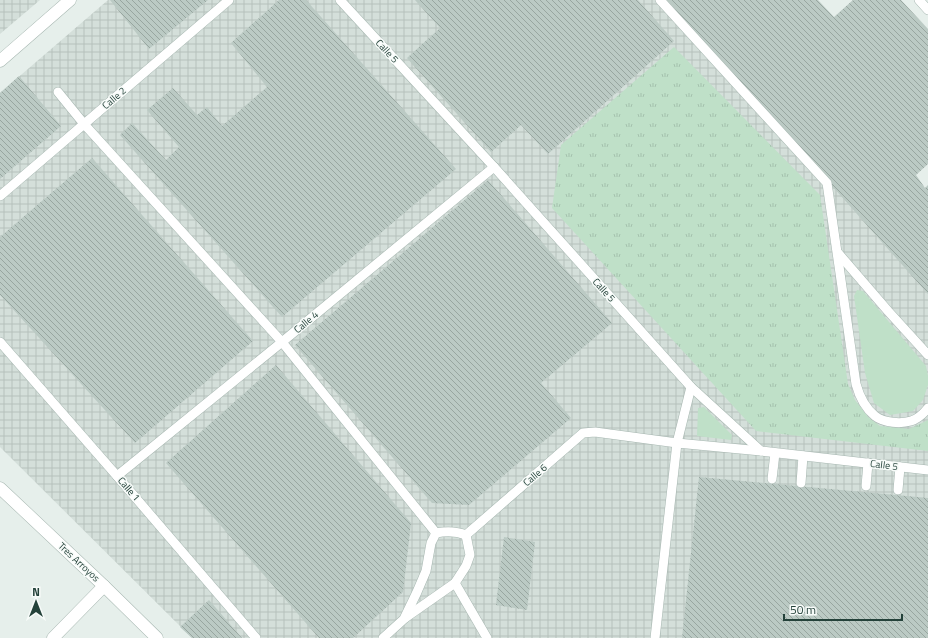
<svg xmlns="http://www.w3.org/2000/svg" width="928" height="638" font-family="'Titillium Web',sans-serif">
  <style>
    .industrial { fill: url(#industrial-grid) }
    .grass { fill: url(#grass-tufts) }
    .park { fill: #bfe0c8 }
    .building { fill: url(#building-back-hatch) }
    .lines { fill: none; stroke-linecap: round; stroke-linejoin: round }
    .service-casing { stroke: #a8b8b2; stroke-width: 10 }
    .minor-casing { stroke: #a8b8b2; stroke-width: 13 }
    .service { stroke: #fff; stroke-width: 9 }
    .minor { stroke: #fff; stroke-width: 12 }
    .labels { text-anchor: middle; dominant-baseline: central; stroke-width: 3; stroke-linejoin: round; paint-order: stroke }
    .street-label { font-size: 10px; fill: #24423a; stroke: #f7fbf9 }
  </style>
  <defs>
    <pattern id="industrial-grid" width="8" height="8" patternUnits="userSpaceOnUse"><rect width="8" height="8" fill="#d4dfda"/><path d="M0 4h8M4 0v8" fill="none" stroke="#b6c1bc"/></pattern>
    <pattern id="grass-tufts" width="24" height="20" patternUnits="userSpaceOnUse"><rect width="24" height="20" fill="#bfe0c8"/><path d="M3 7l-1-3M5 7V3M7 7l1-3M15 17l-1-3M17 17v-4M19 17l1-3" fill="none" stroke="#a4c1ad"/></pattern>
    <pattern id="building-back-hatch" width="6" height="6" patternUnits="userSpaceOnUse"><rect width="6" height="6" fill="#bbcac4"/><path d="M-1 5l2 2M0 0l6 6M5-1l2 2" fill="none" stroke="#98a6a0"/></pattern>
  </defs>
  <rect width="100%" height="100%" fill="#e6efeb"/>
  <g class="industrial">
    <polygon points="0,0 40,0 0,34"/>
    <polygon points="108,0 670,0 928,291 928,638 192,638 0,447 0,93"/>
  </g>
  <polygon class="grass" points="674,47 820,195 848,384 855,400 868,417 880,426 909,429 928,420 928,451 756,431 552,208 561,145"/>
  <g class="park">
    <polygon points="857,290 863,291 926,366 928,376 928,385 923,400 913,411 890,415 874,403 865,373 854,296"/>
    <polygon points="704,407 732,435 731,440 697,436 698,408"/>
  </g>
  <g class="building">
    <polygon points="110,0 208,0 149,49"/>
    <polygon points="279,0 306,0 456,169 282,317 120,135 132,123 166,160 179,147 147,110 173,88 197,115 207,107 222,126 267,87 231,43"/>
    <polygon points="415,0 638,0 674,41 548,154 521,125 491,152 407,58 440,28"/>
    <polygon points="667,0 818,0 834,17 853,0 901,0 928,29 928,164 916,175 925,188 928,185 928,294"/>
    <polygon points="19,76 61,126 0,179 0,93"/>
    <polygon points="92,158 253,341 135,443 0,295 0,237"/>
    <polygon points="488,180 612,323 541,383 571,418 469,505 432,503 295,345"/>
    <polygon points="276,365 411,523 403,592 353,638 319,638 166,463"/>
    <polygon points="699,477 928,498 928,638 682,638"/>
    <polygon points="504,537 535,542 527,610 496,605"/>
    <polygon points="209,600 242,638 192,638 180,627"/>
  </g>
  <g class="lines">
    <g class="service-casing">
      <g id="service">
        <polyline points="340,0 494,167 691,387 761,451 928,470"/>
        <path d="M660 0 827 183 856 384C859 395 865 408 875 416 884 423 901 424 911 421 918 419 924 413 928 408"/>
        <polyline points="919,0 928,10"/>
        <polyline points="58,92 84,124 282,342 436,533"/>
        <polyline points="0,196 229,0"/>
        <polyline points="838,253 888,311 928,355"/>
        <polyline points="0,342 117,476 256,638"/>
        <polyline points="117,476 282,342 494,167"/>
        <polyline points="772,479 775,453"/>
        <polyline points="801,483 803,456"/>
        <polyline points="866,486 868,463"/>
        <polyline points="898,490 900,467"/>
        <polyline points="455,583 487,638"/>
        <polyline points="405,618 455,583 466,566 470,555 466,535"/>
        <path d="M383 638 404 619 417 592 426 571 431 543 436 533C447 531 456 531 466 535L583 433 595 432 677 443 761 451"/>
        <polyline points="655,638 677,443 691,387"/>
      </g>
    </g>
    <g class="minor-casing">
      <g id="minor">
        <polyline points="0,61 70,0"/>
        <polyline points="0,488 104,586 157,638"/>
        <polyline points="53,638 104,586"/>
      </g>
    </g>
    <use href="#service" class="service"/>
    <use href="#minor" class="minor"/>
  </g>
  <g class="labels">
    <g class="street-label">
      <text transform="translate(387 51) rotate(47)">Calle 5</text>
      <text transform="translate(114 98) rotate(-41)">Calle 2</text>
      <text transform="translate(604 290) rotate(48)">Calle 5</text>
      <text transform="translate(306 322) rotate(-40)">Calle 4</text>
      <text transform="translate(884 465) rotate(7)">Calle 5</text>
      <text transform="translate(535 475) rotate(-41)">Calle 6</text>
      <text transform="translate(129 489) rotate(49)">Calle 1</text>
      <text transform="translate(79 562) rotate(43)">Tres Arroyos</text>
    </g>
  </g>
  <g transform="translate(36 602)" stroke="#f7fbf9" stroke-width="3" paint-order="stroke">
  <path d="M0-3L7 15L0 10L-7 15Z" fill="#24423a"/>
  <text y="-6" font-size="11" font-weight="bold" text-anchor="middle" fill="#24423a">N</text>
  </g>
  <path d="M784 614v6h118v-6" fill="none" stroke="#24423a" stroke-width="2"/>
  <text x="790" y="614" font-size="12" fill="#24423a" stroke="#f7fbf9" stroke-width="3" paint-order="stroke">50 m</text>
</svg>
